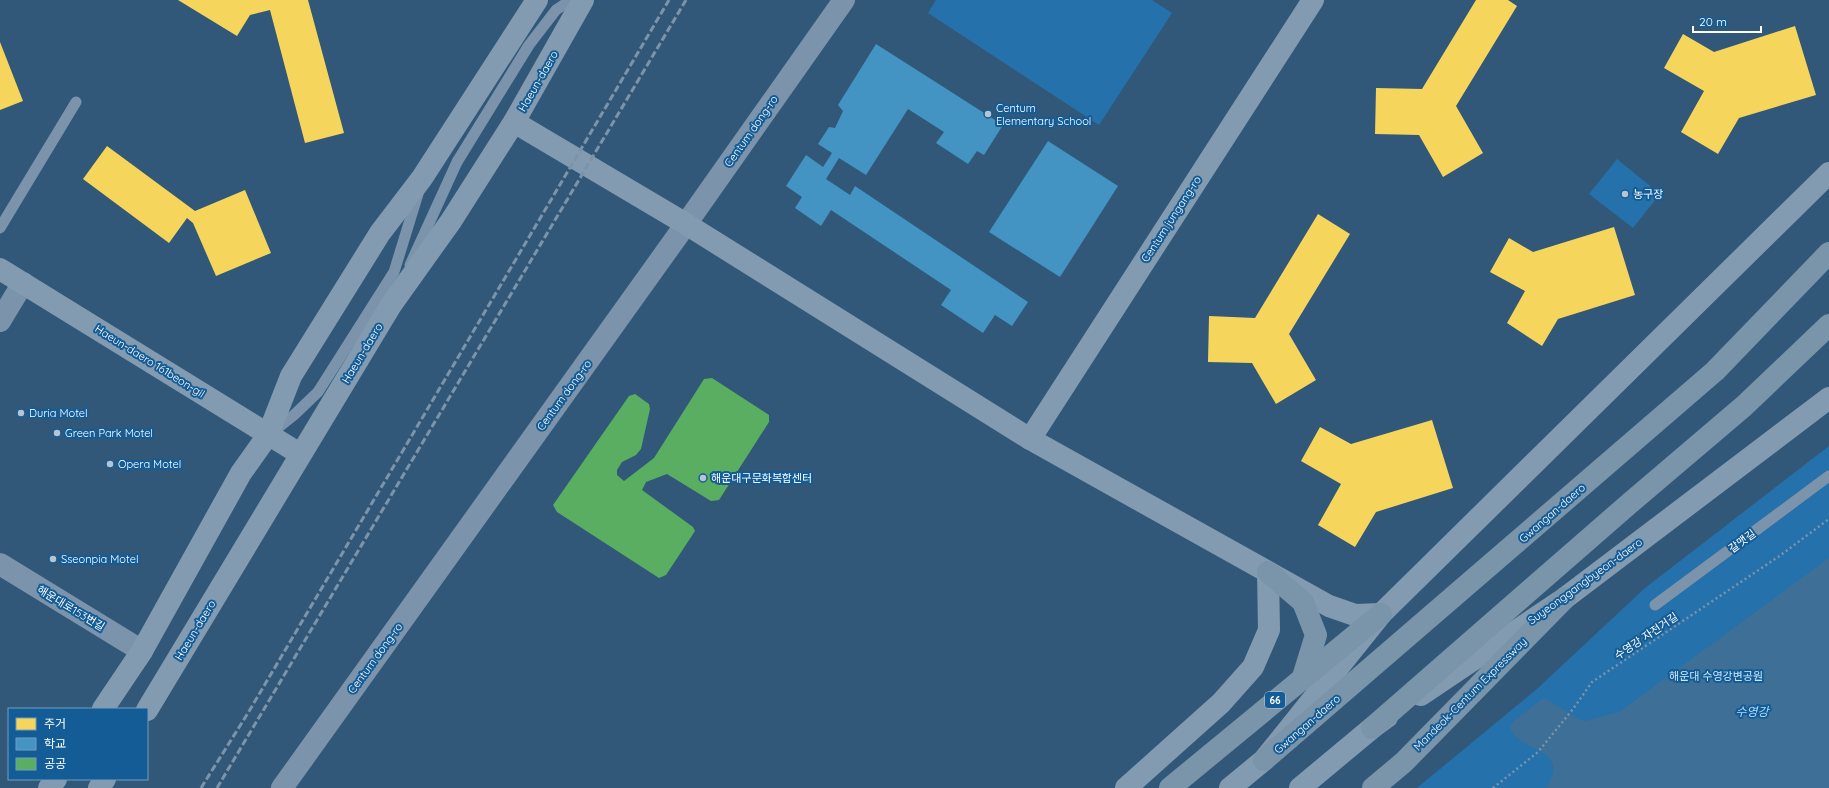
<svg xmlns="http://www.w3.org/2000/svg" width="1829" height="788" font-family="Quicksand,'Noto Sans KR',sans-serif">
  <style>
    .green { fill: #2571ab }
    .water { fill: #3d6f97 }
    .homes { fill: #f6d55c }
    .schools { fill: #4393c3 }
    .public { fill: #5aae61 }
    .lines { fill: none; stroke-linecap: round; stroke-linejoin: round }
    .path { stroke: #7b94ab; stroke-width: 2.5; stroke-dasharray: 2 3; stroke-linecap: butt }
    .service { stroke: #7b94ab; stroke-width: 11 }
    .minor { stroke: #7b94ab; stroke-width: 22 }
    .tertiary { stroke: #7b94ab; stroke-width: 22 }
    .secondary { stroke: #829bb0; stroke-width: 22 }
    .trunk { stroke: #7a94aa; stroke-width: 22 }
    .rail { stroke: #7c94aa; stroke-width: 3; stroke-dasharray: 7 3; stroke-linecap: butt }
    .poi-dot { fill: #b7c5d0; stroke: #145c96; stroke-width: 1.5 }
    .labels { text-anchor: middle; dominant-baseline: central; stroke-width: 4; stroke-linejoin: round; paint-order: stroke }
    .shield { fill: #145c96; stroke: #b8cee0; stroke-width: 1 }
    .shield-label { font-size: 10px; font-weight: bold; fill: #fff }
    .street-label { font-size: 11px; fill: #fff; stroke: #145c96 }
    .poi-label { font-size: 11px; fill: #fff; stroke: #145c96; text-anchor: start }
    .park-label { font-size: 11px; fill: #cce8fc; stroke: #145c96 }
    .water-label { font-size: 12px; font-style: italic; fill: #b1daf9; stroke: #145c96 }
  </style>
  <rect width="100%" height="100%" fill="#315879"/>
  <g class="green">
    <polygon points="936,0 1152,0 1172,13 1099,125 928,13"/>
    <polygon points="1617,159 1660,194 1633,228 1589,194"/>
    <polygon points="1829,446 1829,788 1417,788 1538,688 1645,588"/>
  </g>
  <path class="water" d="M1829 558V788H1546C1573 745 1516 753 1510 727L1512 722 1542 699H1546L1579 719 1585 721 1619 712Z"/>
  <g class="homes">
    <polygon points="178,0 308,0 344,133 305,143 270,10 250,15 237,36"/>
    <polygon points="1476,0 1508,0 1517,6 1456,106 1483,153 1443,177 1419,135 1375,134 1376,88 1422,89"/>
    <polygon points="1795,26 1816,95 1739,118 1718,154 1681,132 1704,91 1664,68 1683,34 1714,52"/>
    <polygon points="0,42 23,101 0,110"/>
    <polygon points="107,146 195,211 245,190 271,253 216,276 193,223 187,218 169,243 83,179"/>
    <polygon points="1318,214 1350,234 1289,334 1316,380 1276,404 1252,363 1208,362 1209,316 1255,318"/>
    <polygon points="1614,227 1635,295 1558,319 1542,346 1507,323 1525,291 1490,272 1509,238 1533,252"/>
    <polygon points="1432,420 1453,488 1376,512 1355,547 1318,525 1341,484 1301,461 1320,427 1351,444"/>
  </g>
  <g class="schools">
    <polygon points="876,44 1003,125 984,155 977,151 968,164 936,143 944,132 908,109 866,175 839,158 826,179 850,195 855,186 1028,302 1012,326 995,315 983,333 941,305 951,290 831,210 821,226 795,208 802,197 786,186 806,155 823,167 832,153 818,144 829,127 835,128 843,111 838,105"/>
    <polygon points="1048,141 1118,186 1060,277 989,232"/>
  </g>
  <polygon class="public" points="712,378 769,415 769,422 719,500 711,501 667,474 646,482 642,490 693,527 695,531 666,575 659,578 557,512 553,505 629,396 635,394 649,404 650,409 641,449 636,455 622,462 617,470 617,475 624,481 654,458 704,379"/>
  <g class="lines">
    <polyline class="path" points="1493,788 1538,752 1573,709 1592,682 1778,557 1829,519"/>
    <g class="service">
      <polyline points="0,228 76,102"/>
      <polyline points="410,265 457,162 529,45 556,10 571,0"/>
      <polyline points="274,431 294,415 318,392 394,272 418,194"/>
      <polyline points="1655,605 1829,476"/>
    </g>
    <g class="minor">
      <polyline points="0,321 23,283"/>
      <polyline points="0,564 142,651"/>
    </g>
    <polyline class="tertiary" points="282,788 686,224 844,0"/>
    <g class="secondary">
      <polyline points="514,122 686,224 1030,439 1329,606 1355,615 1381,614"/>
      <polyline points="0,269 300,454"/>
      <polyline points="1030,439 1313,0"/>
      <polyline points="1421,695 1565,598 1829,398"/>
      <polyline points="103,709 142,651 241,473 268,435 291,376 380,233 422,178 537,0"/>
      <polyline points="147,710 391,305 451,221 514,122 583,0"/>
      <polyline points="49,788 56,779"/>
      <polyline points="99,788 105,779"/>
      <polyline points="1126,788 1221,703 1253,667 1269,630 1268,572"/>
      <polyline points="1230,788 1264,760 1381,614 1829,173"/>
      <polyline points="1300,788 1372,728 1387,717"/>
    </g>
    <g class="trunk">
      <polyline points="1268,572 1303,602 1316,635 1303,677"/>
      <polyline points="1372,728 1630,503 1744,406 1829,325"/>
      <polyline points="1264,760 1715,371 1829,253"/>
      <polyline points="1170,788 1381,614"/>
      <polyline points="1373,788 1404,762 1565,598"/>
    </g>
    <g class="rail">
      <polyline points="201,788 248,713 669,0"/>
      <polyline points="217,788 686,0"/>
    </g>
  </g>
  <g class="poi-dot">
    <circle cx="988" cy="114" r="4"/>
    <circle cx="1625" cy="194" r="4"/>
    <circle cx="21" cy="413" r="4"/>
    <circle cx="57" cy="433" r="4"/>
    <circle cx="110" cy="464" r="4"/>
    <circle cx="703" cy="478" r="4"/>
    <circle cx="53" cy="559" r="4"/>
  </g>
  <g class="labels">
    <rect class="shield" x="1265" y="692" width="20" height="16" rx="3"/>
    <g class="shield-label">
      <text x="1275" y="700">66</text>
    </g>
    <g class="street-label">
      <text transform="translate(538 81) rotate(-60)">Haeun-daero</text>
      <text transform="translate(751 131) rotate(-55)">Centum dong-ro</text>
      <text transform="translate(1171 219) rotate(-57)">Centum jungang-ro</text>
      <text transform="translate(362 353) rotate(-59)">Haeun-daero</text>
      <text transform="translate(150 361) rotate(32)">Haeun-daero 161beon-gil</text>
      <text transform="translate(564 395) rotate(-54)">Centum dong-ro</text>
      <text transform="translate(1552 513) rotate(-41)">Gwangan-daero</text>
      <text transform="translate(1742 541) rotate(-37)">갈맷길</text>
      <text transform="translate(1585 581) rotate(-36)">Suyeonggangbyeon-daero</text>
      <text transform="translate(71 608) rotate(31)">해운대로153번길</text>
      <text transform="translate(195 630) rotate(-59)">Haeun-daero</text>
      <text transform="translate(1646 636) rotate(-34)">수영강 자전거길</text>
      <text transform="translate(375 658) rotate(-54)">Centum dong-ro</text>
      <text transform="translate(1470 694) rotate(-45)">Mandeok-Centum Expressway</text>
      <text transform="translate(1307 724) rotate(-41)">Gwangan-daero</text>
    </g>
    <g class="poi-label">
      <text x="996" y="108">Centum<tspan x="996" dy="13">Elementary School</tspan></text>
      <text x="1633" y="194">농구장</text>
      <text x="29" y="413">Duria Motel</text>
      <text x="65" y="433">Green Park Motel</text>
      <text x="118" y="464">Opera Motel</text>
      <text x="711" y="478">해운대구문화복합센터</text>
      <text x="61" y="559">Sseonpia Motel</text>
    </g>
    <g class="park-label">
      <text x="1716" y="676">해운대 수영강변공원</text>
    </g>
    <g class="water-label">
      <text x="1752" y="711">수영강</text>
    </g>
  </g>
  <rect x="8" y="708" width="140" height="72" fill="#145c96" stroke="#729dc0"/>
  <rect x="16" y="718" width="20" height="12" fill="#f6d55c" stroke="#729dc0"/>
  <text x="44" y="728" font-size="12" fill="#ffffff">주거</text>
  <rect x="16" y="738" width="20" height="12" fill="#4393c3" stroke="#729dc0"/>
  <text x="44" y="748" font-size="12" fill="#ffffff">학교</text>
  <rect x="16" y="758" width="20" height="12" fill="#5aae61" stroke="#729dc0"/>
  <text x="44" y="768" font-size="12" fill="#ffffff">공공</text>
  <path d="M1693 26v6h68v-6" fill="none" stroke="#ffffff" stroke-width="2"/>
  <text x="1699" y="26" font-size="12" fill="#ffffff" stroke="#145c96" stroke-width="3" paint-order="stroke">20 m</text>
</svg>
